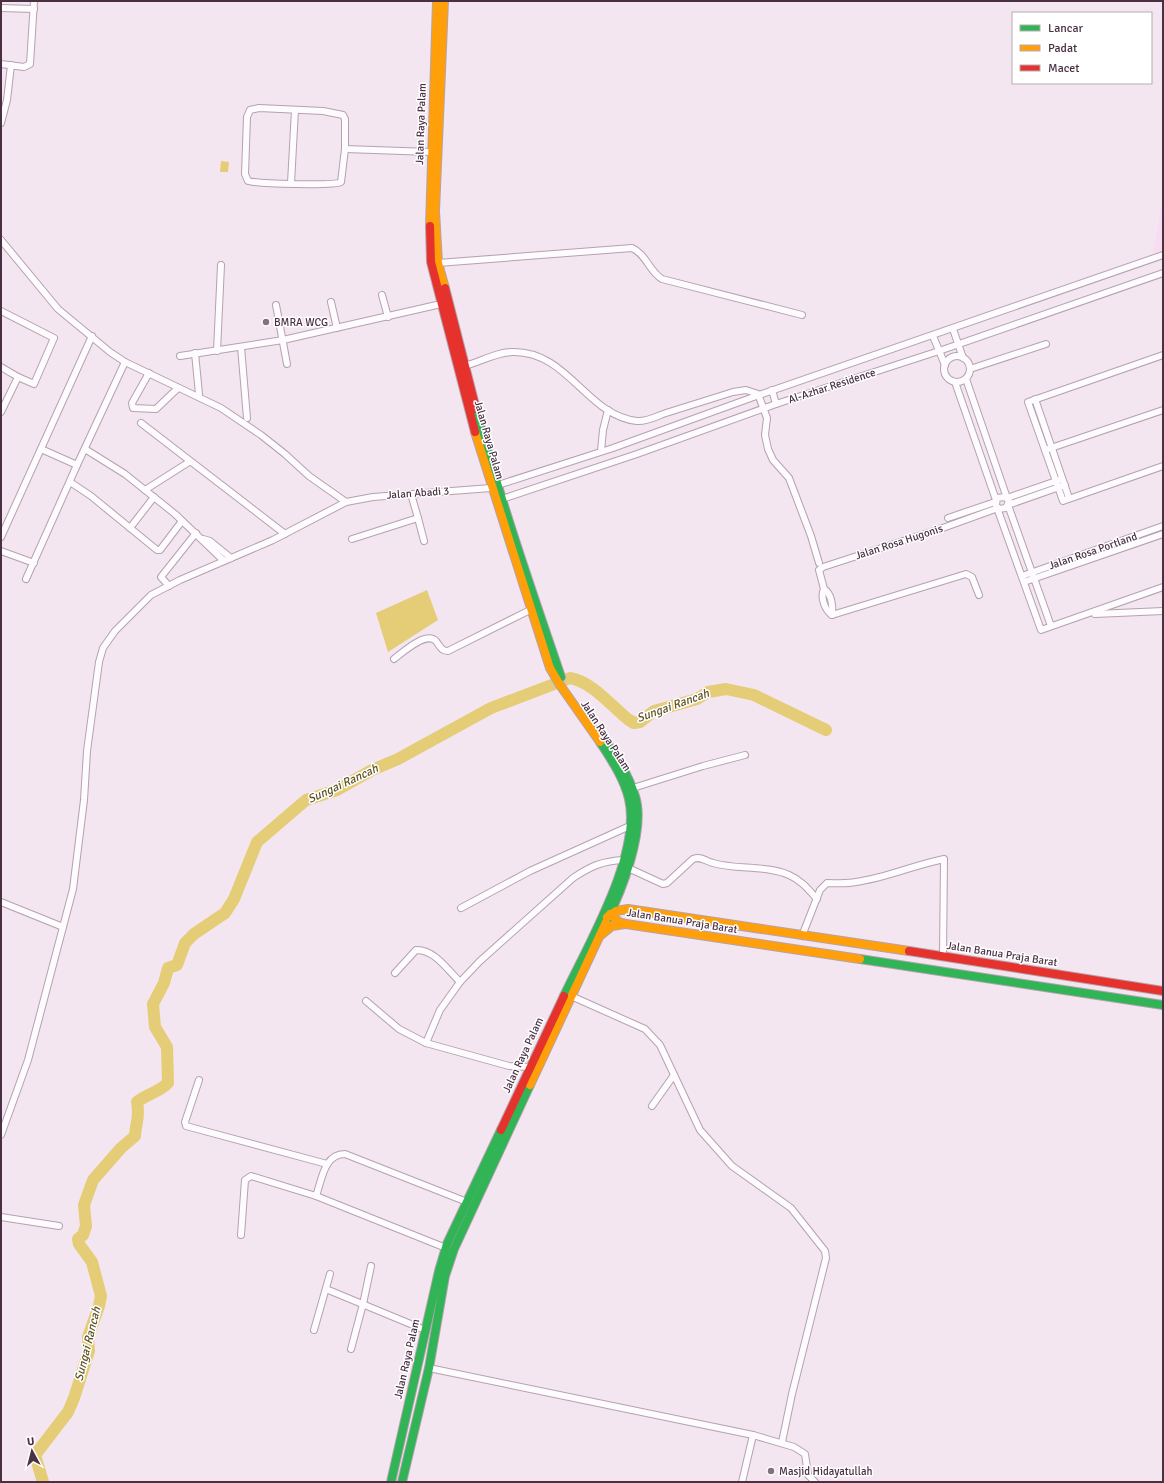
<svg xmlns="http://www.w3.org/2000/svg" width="1164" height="1483" font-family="Signika,sans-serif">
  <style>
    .built { fill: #f9dcf1 }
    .water { fill: #e5cc77 }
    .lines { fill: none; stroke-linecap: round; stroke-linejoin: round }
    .river { stroke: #e5cc77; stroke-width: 12 }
    .street-casing { stroke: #b4a2af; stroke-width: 8 }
    .fast-casing { stroke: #b4a2af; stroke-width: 10 }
    .slow-casing { stroke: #b4a2af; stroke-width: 10 }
    .jam-casing { stroke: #b4a2af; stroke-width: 10 }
    .street { stroke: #fdfbfd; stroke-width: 6 }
    .fast { stroke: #30b455; stroke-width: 8 }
    .slow { stroke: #ff9f0a; stroke-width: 8 }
    .jam { stroke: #e5322d; stroke-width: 8 }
    .poi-dot { fill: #857080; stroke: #fff; stroke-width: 1.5 }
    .labels { text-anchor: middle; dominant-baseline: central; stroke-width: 3; stroke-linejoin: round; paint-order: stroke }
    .street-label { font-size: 11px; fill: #493043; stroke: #fff }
    .poi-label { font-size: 11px; fill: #493043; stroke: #fff; text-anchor: start }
    .water-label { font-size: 12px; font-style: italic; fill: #5f5322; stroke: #fff }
  </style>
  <rect width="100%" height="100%" fill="#f4e6f0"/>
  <polygon class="built" points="1163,196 1163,251 1153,253"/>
  <g class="water">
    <polygon points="221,161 229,162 228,172 220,172"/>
    <polygon points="427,590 438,620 388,652 376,613"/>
  </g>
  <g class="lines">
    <path class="river" d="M43 1482 35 1455 68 1412 74 1398 89 1351 88 1337 99 1306 101 1296 92 1262 79 1244 78 1239 83 1235 86 1226 84 1205 93 1180 121 1148 135 1136C136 1120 140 1119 137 1102 148 1093 158 1093 168 1083L167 1047 155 1027 153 1004 164 983 168 968 177 965 185 943 194 934 225 913 234 899 257 842 306 800 337 790 372 770 398 759 491 708 570 678C593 682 611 706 629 720L634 723 640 722 654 711 697 699 708 692 726 689 754 695 826 730"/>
    <g class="street-casing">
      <g id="street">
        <polyline points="1,8 34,9"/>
        <polyline points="1,64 24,67 30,64 34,1"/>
        <path d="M259 108 323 111 343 115 345 119V149L341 182C335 186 258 184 248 181L245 174 247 117 250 110Z"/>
        <polyline points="1,123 7,100 11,65"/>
        <polyline points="345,149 431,152"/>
        <polyline points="291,183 295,110"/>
        <polyline points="1,240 58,309 110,352 125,362 221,408 261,435 285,454 309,476 346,502"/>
        <path d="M438 263 632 248C646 254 649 271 662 279L802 315"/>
        <polyline points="382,295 388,317"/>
        <polyline points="331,302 337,328"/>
        <polyline points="276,305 287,364"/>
        <polyline points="1,311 54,338 34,384 18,377"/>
        <polyline points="953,329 963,358"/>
        <polyline points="933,336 945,365"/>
        <polyline points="241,347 247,418"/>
        <polyline points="217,351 221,265"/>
        <polyline points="195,353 199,394"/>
        <polyline points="1163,355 1028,402 1063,501 1163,466"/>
        <polyline points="180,356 283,340 441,304"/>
        <circle cx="957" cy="369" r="13"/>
        <polyline points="1,367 18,377 1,412"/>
        <path d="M461 367C479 363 495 352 513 352 568 351 587 416 637 421 647 422 657 416 666 413 688 406 711 399 733 392L746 390 758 394 767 418 765 435 768 449 773 460 789 478 811 536 819 563"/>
        <polyline points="970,369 1046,344"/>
        <polyline points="149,373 132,403 133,408 156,409 178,388"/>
        <polyline points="966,379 1007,498 1062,479"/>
        <polyline points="955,382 996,500"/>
        <polyline points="772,390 776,404"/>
        <polyline points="1035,399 1069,498"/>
        <polyline points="141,423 285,534"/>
        <polyline points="85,449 125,474 175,514 224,561"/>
        <polyline points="1045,450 1163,410"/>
        <polyline points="601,451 603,430 608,410"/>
        <polyline points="77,465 125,362"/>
        <polyline points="70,482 91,496 157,550 160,550 182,521"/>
        <polyline points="498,485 613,448 759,395 1163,255"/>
        <polyline points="145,490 189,462"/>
        <polyline points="502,499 637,454 776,404 939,351 1163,273"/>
        <polyline points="998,509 1006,508 1009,501 1005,497 997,498 996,505 1041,630 1163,587"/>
        <polyline points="418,518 424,541"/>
        <polyline points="948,518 995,502"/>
        <polyline points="130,528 154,497"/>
        <polyline points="1,537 92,336"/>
        <polyline points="203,539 210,541 231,558"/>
        <polyline points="352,539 418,518 411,494"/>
        <polyline points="1,551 34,563"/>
        <polyline points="1022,576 1163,526"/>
        <polyline points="26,579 77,465 41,449"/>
        <polyline points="1024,582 1163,534"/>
        <polyline points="169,586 161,577 196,533"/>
        <path d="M824 589C832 594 833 607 832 615"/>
        <path d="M979 595 972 577 966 574 832 615C825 610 820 598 824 589L819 570 823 567 940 529 998 508"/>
        <polyline points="1095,614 1163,611"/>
        <polyline points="1051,626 1008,505 1065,485"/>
        <path d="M394 659C403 652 426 631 436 641 440 646 441 651 448 651L530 610"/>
        <polyline points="633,788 703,766 745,755"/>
        <path d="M628 868 663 884 667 883 693 859C701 856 705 861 713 863 737 870 765 865 789 875 801 880 809 890 817 899"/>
        <polyline points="1,902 63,927"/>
        <polyline points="461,908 530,871 632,825"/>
        <path d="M802 936 820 890 827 883C837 883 846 884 856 882 886 878 914 865 944 859L943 956"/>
        <path d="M395 973 416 950C434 949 448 970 460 982"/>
        <polyline points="571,996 645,1029 660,1045 700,1130 732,1166 791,1208 825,1251 826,1258 792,1394 782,1442"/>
        <polyline points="366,1001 399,1029 426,1043"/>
        <path d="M530 1067 509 1066 426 1043 440 1010 460 982 480 961 573 878C591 866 602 861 624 860"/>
        <polyline points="199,1080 185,1122 186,1126 327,1164"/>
        <polyline points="652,1106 674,1075"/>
        <polyline points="1,1135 28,1060 73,889 84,800 87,751 99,662 103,648 115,631 151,595 180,580 273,540 346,502 373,497 491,488"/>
        <path d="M316 1196C322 1179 324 1154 345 1154L467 1202"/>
        <polyline points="1,1217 59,1226"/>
        <polyline points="241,1235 245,1180 251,1176 316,1196 446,1248"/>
        <polyline points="326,1289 425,1330"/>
        <polyline points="314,1330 330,1274"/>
        <polyline points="351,1349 363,1304 371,1266"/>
        <polyline points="429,1368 753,1435 742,1482"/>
        <polyline points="753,1435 794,1447 805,1454 808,1475 815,1482"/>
      </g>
    </g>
    <g class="fast-casing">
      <g id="fast">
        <path d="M476 409C500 500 531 589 561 677"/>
        <path d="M598 730C613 751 627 771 635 796 646 830 621 892 606 922"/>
        <polyline points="860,959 1163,1005"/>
        <path d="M564 996C588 945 642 854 629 799 624 778 611 759 600 742"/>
        <polyline points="391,1482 439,1271 447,1244 501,1130"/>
        <polyline points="402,1482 429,1368 445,1276 454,1249 530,1085"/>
      </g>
    </g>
    <g class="slow-casing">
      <g id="slow">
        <polyline points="444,1 435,211 438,263 445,288"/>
        <polyline points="430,226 437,1"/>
        <polyline points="475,432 550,668 560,685 600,742"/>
        <polyline points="610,914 619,922 626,924 860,959"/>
        <polyline points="607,917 616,911 628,909 909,951"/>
        <polyline points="601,935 612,926 625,924"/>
        <polyline points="530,1085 606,922"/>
      </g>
    </g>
    <g class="jam-casing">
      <g id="jam">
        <polyline points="430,226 431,262 475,432"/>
        <polyline points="445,288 476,409"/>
        <polyline points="909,951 1163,991"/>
        <polyline points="501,1130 564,996"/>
      </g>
    </g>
    <use href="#street" class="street"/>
    <use href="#fast" class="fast"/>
    <use href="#slow" class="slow"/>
    <use href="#jam" class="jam"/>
  </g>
  <g class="poi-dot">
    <circle cx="266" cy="322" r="4"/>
    <circle cx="771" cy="1471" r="4"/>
  </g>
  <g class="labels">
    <g class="street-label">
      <text transform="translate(421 124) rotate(-88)">Jalan Raya Palam</text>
      <text transform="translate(832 386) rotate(-18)">Al-Azhar Residence</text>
      <text transform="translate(489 440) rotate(74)">Jalan Raya Palam</text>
      <text transform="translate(418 493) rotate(-4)">Jalan Abadi 3</text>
      <text transform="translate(899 542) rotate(-18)">Jalan Rosa Hugonis</text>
      <text transform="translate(1093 551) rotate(-19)">Jalan Rosa Portland</text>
      <text transform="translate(606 736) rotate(57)">Jalan Raya Palam</text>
      <text transform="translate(682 921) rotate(9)">Jalan Banua Praja Barat</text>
      <text transform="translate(1002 954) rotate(9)">Jalan Banua Praja Barat</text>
      <text transform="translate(523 1055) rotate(-65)">Jalan Raya Palam</text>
      <text transform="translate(407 1359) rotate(-77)">Jalan Raya Palam</text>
    </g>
    <g class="poi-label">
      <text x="274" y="322">BMRA WCG</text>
      <text x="779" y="1471">Masjid Hidayatullah</text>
    </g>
    <g class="water-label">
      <text transform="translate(673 706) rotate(-20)">Sungai Rancah</text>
      <text transform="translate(343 784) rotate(-25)">Sungai Rancah</text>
      <text transform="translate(88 1344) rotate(-76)">Sungai Rancah</text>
    </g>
  </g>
  <rect width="1164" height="1483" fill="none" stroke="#493043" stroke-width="4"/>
  <rect x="1012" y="12" width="140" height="72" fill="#ffffff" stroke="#b6acb4"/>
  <rect x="1020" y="25" width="20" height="6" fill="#30b455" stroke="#b6acb4"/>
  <text x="1048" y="32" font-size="12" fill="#493043">Lancar</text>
  <rect x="1020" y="45" width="20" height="6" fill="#ff9f0a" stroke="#b6acb4"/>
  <text x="1048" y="52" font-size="12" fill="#493043">Padat</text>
  <rect x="1020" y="65" width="20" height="6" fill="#e5322d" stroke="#b6acb4"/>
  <text x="1048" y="72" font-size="12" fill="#493043">Macet</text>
  <g transform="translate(32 1451) rotate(353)" stroke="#ffffff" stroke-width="3" paint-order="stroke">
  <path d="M0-3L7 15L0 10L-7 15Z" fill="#493043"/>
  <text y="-6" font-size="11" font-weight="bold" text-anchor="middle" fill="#493043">U</text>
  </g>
</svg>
